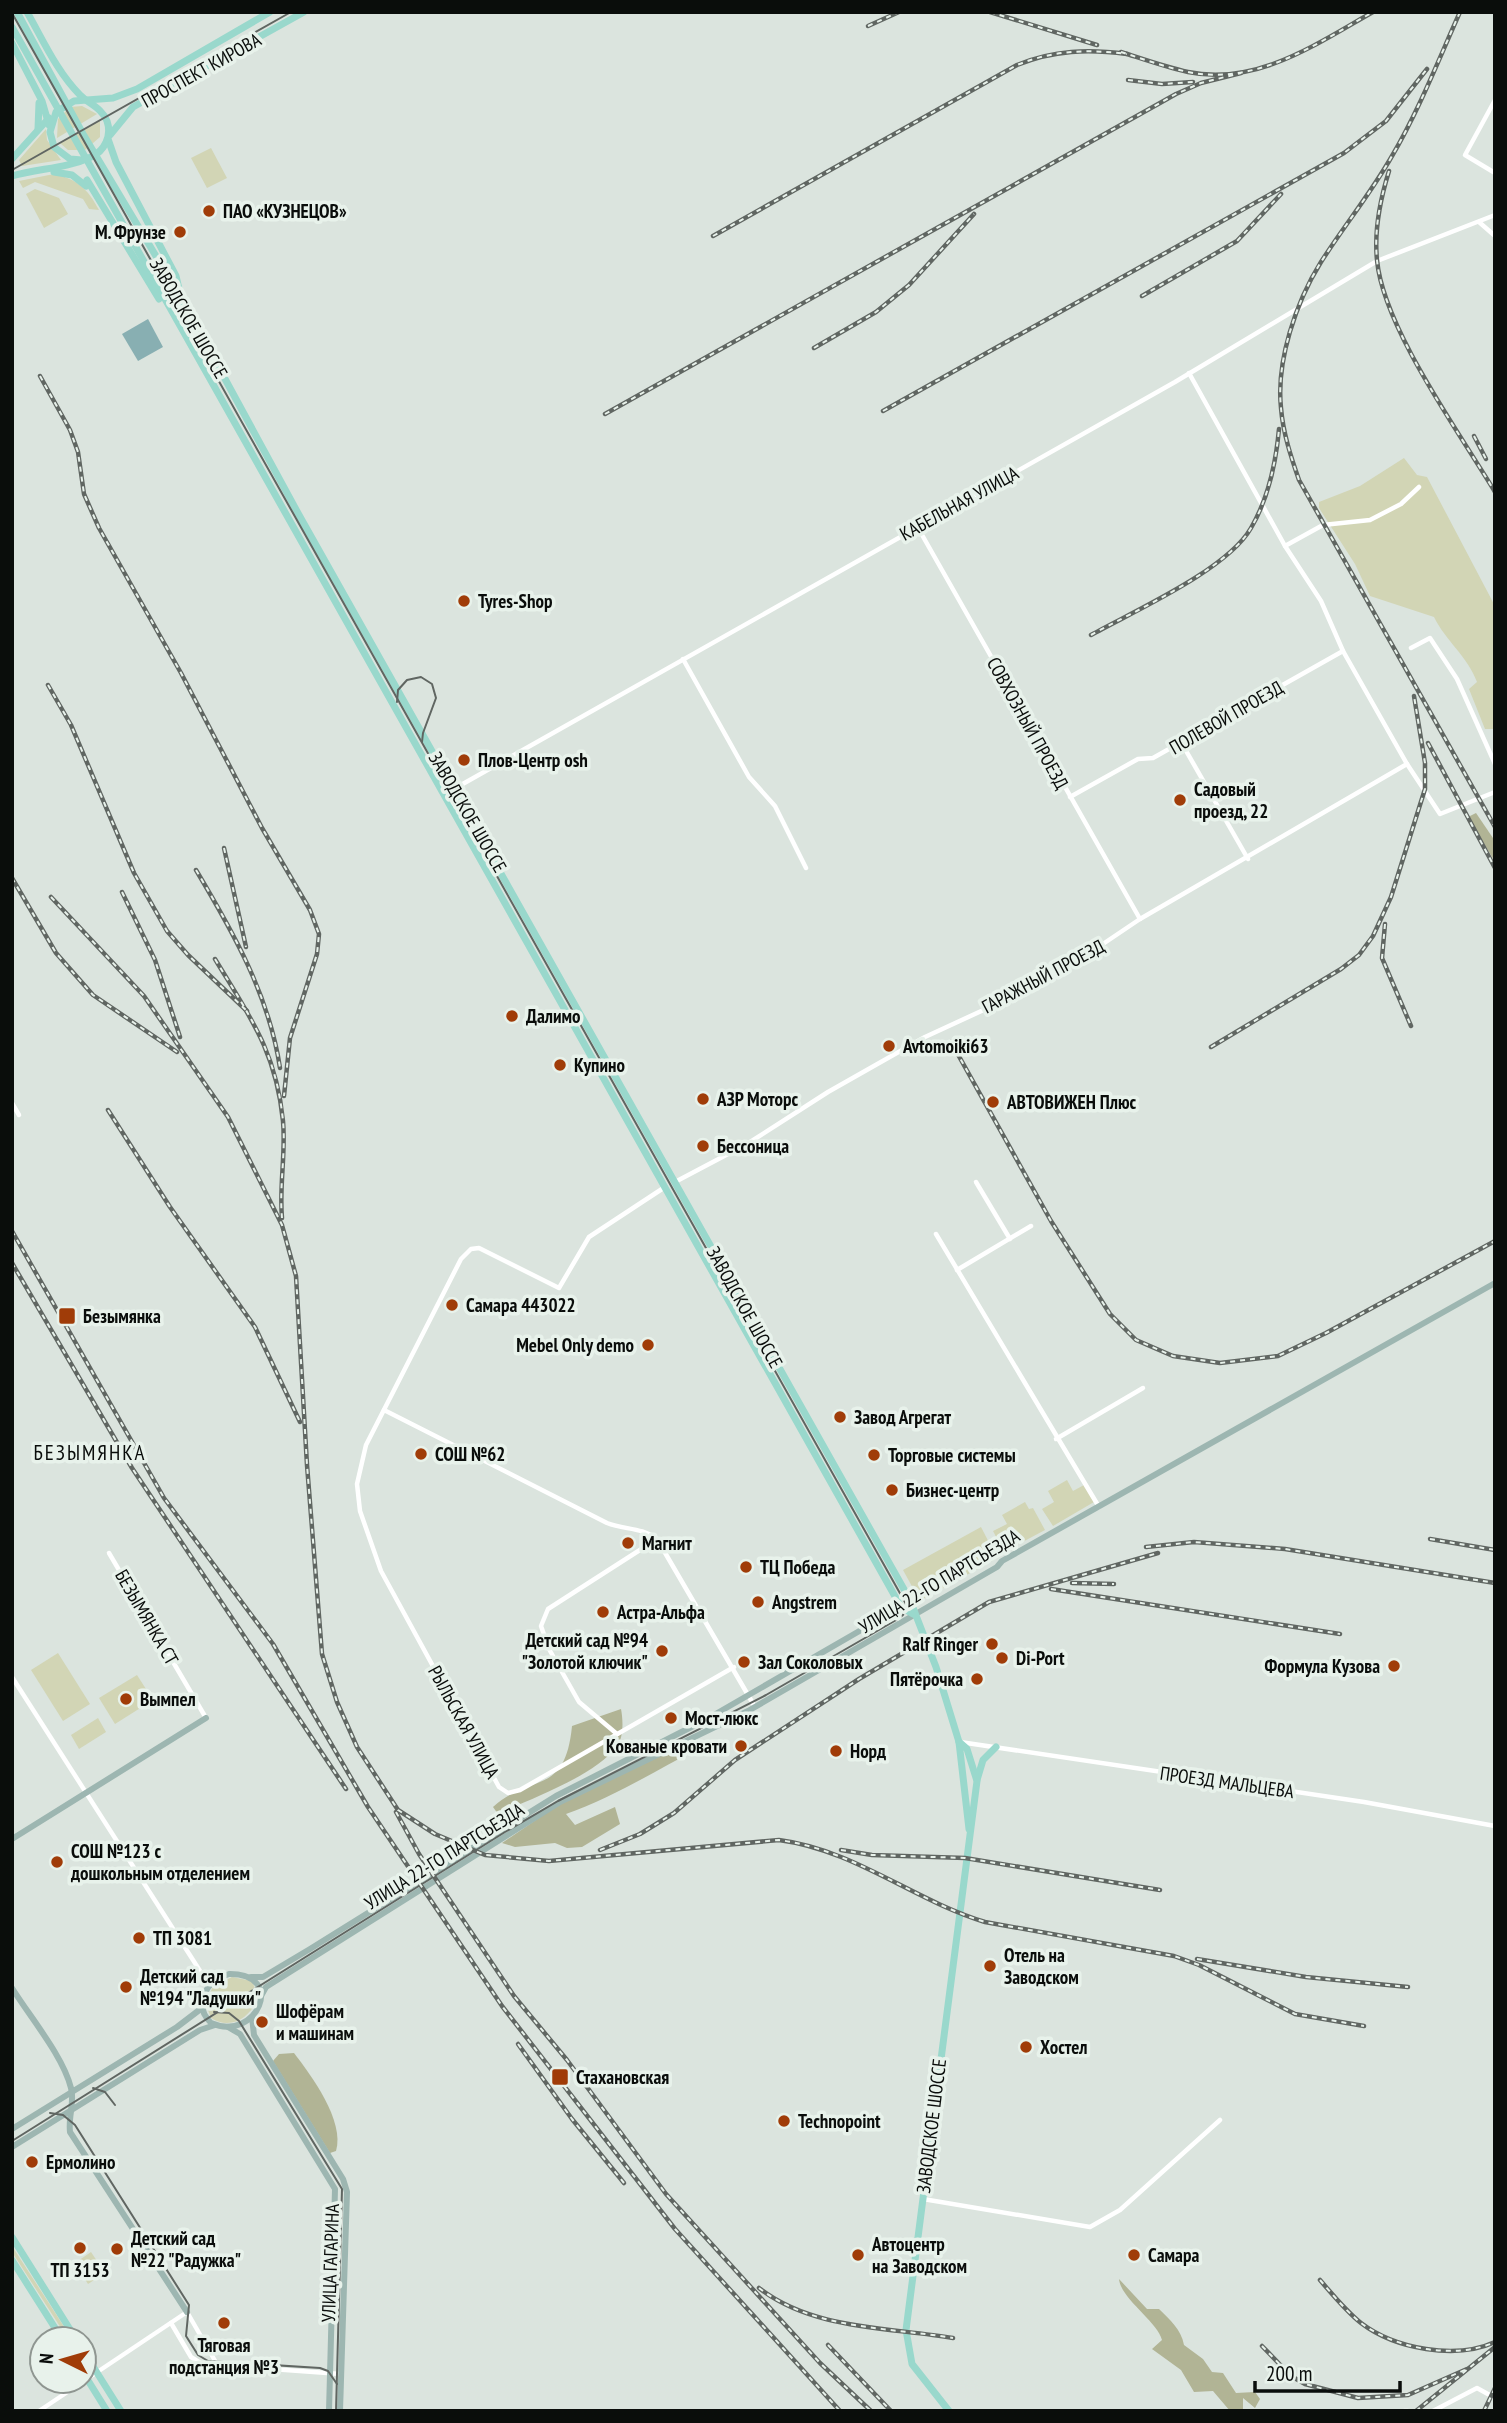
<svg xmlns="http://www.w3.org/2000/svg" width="1507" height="2423" font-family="'PT Sans Narrow',sans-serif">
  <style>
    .green { fill: #d2d5b5 }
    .forest { fill: #b1b495 }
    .water { fill: #88afb2 }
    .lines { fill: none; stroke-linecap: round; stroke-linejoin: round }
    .street { stroke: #fff; stroke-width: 4.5 }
    .secondary { stroke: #9db6b1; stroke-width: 6 }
    .primary { stroke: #99d8cc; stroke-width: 7 }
    .tram { stroke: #606662; stroke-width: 2 }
    .rail-casing { stroke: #606662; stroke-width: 4.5 }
    .rail { stroke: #e8f2eb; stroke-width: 2; stroke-dasharray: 5; stroke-linecap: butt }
    .poi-dot { fill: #a03c08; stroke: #e8f2eb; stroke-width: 2.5 }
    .labels { text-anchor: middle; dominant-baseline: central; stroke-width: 7; stroke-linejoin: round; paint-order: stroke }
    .street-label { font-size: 19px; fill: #0a0d0b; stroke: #e8f2eb }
    .poi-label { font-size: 19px; font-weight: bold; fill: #0a0d0b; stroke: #e8f2eb; text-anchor: start }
    .neighbourhood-label { font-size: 21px; letter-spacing: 2px; fill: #0a0d0b; stroke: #e8f2eb }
  </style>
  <rect width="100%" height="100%" fill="#dbe4de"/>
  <g class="green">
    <polygon points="82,106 97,114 57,138 58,119 70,107"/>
    <polygon points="100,120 100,137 85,150 68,150 60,143"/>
    <polygon points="46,129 47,140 61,160 22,166 19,160"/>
    <polygon points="211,148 227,178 207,188 191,158"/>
    <path d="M54 174C77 179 88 189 99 210L89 209 83 199 35 182 23 188 19 181Z"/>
    <polygon points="35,189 59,198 68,214 44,228 26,194"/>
    <path d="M1404 458 1417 475 1427 477 1495 606V729H1485L1469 689 1477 682C1468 657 1445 640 1434 617L1370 596 1355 564 1319 508V502L1360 486Z"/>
    <polygon points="1067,1480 1073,1491 1084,1485 1094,1502 1053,1526 1042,1509 1054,1502 1048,1491"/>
    <polygon points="1025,1502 1029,1509 1033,1508 1045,1530 1004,1552 993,1531 1007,1524 1002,1515"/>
    <polygon points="981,1527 997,1558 920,1601 903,1570"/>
    <polygon points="58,1653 90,1704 63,1721 31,1670"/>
    <polygon points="137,1675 153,1700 115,1724 99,1698"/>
    <polygon points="98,1718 106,1732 79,1749 71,1735"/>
    <path d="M232 1977 252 1981 258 1996C252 2017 231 2031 211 2018L205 2002 213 1987Z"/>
    <polygon points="12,2246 72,2339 68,2339 12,2252"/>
    <polygon points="91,2252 105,2273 88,2284 75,2263"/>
  </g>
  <g class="forest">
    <polygon points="1476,813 1495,841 1495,862 1468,817"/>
    <path d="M621 1709C623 1719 624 1737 617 1746 595 1776 532 1798 498 1814L493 1807C532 1772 565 1797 572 1726Z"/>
    <path d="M693 1740 696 1750C653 1772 612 1798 566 1814L575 1825 615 1807 620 1824 582 1847 567 1848 555 1843 515 1847 502 1843 555 1807Z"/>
    <path d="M294 2053C311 2075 345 2121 336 2151L330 2153 273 2061 279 2054Z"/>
    <path d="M1119 2279 1147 2309H1159C1170 2320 1181 2329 1184 2345L1203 2359 1212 2372 1223 2373 1236 2393 1255 2392 1260 2399 1255 2408 1243 2398V2411H1230L1213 2391 1194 2392 1181 2370 1152 2349 1162 2340C1157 2321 1121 2299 1119 2279Z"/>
  </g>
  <polygon class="water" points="148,319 163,347 138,361 122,334"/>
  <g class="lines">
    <g class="street">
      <polyline points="1495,100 1465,155 1495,173"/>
      <polyline points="1479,222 1495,236"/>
      <polyline points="1189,373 1285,546 1321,601 1343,651 1407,764 1440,814 1495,792"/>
      <polyline points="917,526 1140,919"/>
      <polyline points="1285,546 1323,525 1370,520 1401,504 1419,487"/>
      <polyline points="1411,648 1430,638 1457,679 1495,764"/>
      <polyline points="683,659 749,777 775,806 806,868"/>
      <polyline points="1181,742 1248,859"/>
      <polyline points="445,794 1175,382 1377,261 1495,215"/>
      <polyline points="1070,797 1138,759 1153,758 1343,651"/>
      <polyline points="12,1103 19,1115"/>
      <polyline points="675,1182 747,1144 828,1092 925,1037 1003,1001 1094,950 1140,919 1407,764"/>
      <polyline points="976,1182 1010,1239"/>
      <polyline points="665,1187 589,1237 559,1288 479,1248 471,1249 461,1259 366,1445 357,1484 360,1511 381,1571 499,1787 508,1793 520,1790 734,1667"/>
      <polyline points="936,1234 1099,1507"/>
      <polyline points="957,1270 1031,1226"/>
      <path d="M384 1410 607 1523C625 1530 641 1527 657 1539L755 1707"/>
      <polyline points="1056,1439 1143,1388"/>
      <polyline points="109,1553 206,1718"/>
      <polyline points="12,1677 209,1985"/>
      <polyline points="617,1734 579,1702 549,1649 541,1626 548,1609 657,1539"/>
      <polyline points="960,1742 1364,1802 1495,1826"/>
      <polyline points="923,2199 1090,2227 1120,2210 1220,2120"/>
      <polyline points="171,2323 191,2357 202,2364 341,2374"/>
      <polyline points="39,2411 187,2312 218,2366"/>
      <polyline points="1404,2411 1408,2411"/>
      <polyline points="1433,2411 1477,2388 1495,2398"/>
    </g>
    <g class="secondary">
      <polyline points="12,1839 206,1718"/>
      <path d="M229 1974C287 1973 257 2043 211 2023 192 2004 206 1981 229 1974Z"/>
      <polyline points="251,1977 263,1977 310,1949 556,1796 707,1719 901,1607"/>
      <path d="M12 1988C30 2017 63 2056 71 2088 75 2101 68 2117 70 2132L187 2312"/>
      <polyline points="261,1996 266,1987 560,1802 748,1711 997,1567 1002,1561 1495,1283"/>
      <polyline points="252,2017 254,2035 343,2179 347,2192 340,2411"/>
      <polyline points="228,2027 240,2034 335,2189 329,2411"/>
      <polyline points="12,2129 177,2027 202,2008"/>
      <polyline points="12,2147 200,2030 215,2025"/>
    </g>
    <g class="primary">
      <polyline points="17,12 83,134 181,298 299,515 910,1600 936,1667 959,1742 969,1829"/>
      <polyline points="12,27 901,1607 913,1614"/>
      <polyline points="12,43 42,101 49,125"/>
      <polyline points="38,129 39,103"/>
      <polyline points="110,135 133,107 304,12"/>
      <polyline points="108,139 116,162 176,276 180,293"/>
      <polyline points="12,159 49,118"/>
      <polyline points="82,160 70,159 54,147 50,132 56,112 74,101 113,98 137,89 270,12"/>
      <polyline points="54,172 72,175 86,186"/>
      <path d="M12 176C39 168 65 169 91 157 105 151 112 135 107 121 102 108 89 104 80 95 57 72 43 40 27 12"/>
      <polyline points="87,180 159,299"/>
      <polyline points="977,1780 983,1760 996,1747"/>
      <polyline points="12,2237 76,2339"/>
      <polyline points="12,2260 62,2339"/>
      <polyline points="84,2352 121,2411"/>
      <polyline points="84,2374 107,2411"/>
      <polyline points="949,2411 912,2364 906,2330 977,1781 967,1749 959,1742"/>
    </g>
    <g class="tram">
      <polyline points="12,13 906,1604 903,1615 898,1619 766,1695 558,1801 505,1832 12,2141"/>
      <polyline points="12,170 291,12"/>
      <polyline points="397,702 398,690 407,680 421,677 432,684 436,698 423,733 422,742"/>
      <polyline points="214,2012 229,2013 239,2021 342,2189 336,2411"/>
      <polyline points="93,2088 105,2092 115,2105"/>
      <polyline points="50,2113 63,2115 75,2125 189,2305 186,2336 198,2355 208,2361 320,2368 328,2371 337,2384"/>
    </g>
    <g class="rail-casing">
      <g id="rail">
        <polyline points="990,12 1097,45"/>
        <path d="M1460 12C1438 61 1419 110 1392 156 1371 193 1344 226 1321 262 1296 302 1276 361 1281 408 1283 433 1291 457 1299 480L1495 827"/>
        <polyline points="868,26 899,12"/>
        <path d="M1121 52C1143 59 1165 67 1188 72 1257 86 1316 44 1373 12"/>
        <polyline points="1128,80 1162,84 1193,82"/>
        <path d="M1389 171C1380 200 1374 230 1377 260 1383 327 1459 432 1495 492"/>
        <path d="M713 236 1017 65C1054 50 1088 49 1127 54"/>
        <polyline points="1142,296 1237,241 1281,194"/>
        <polyline points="814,348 876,312 909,285 974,214"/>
        <polyline points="40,376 70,430 78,452 84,494 99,528 181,673 262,828 310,910 319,934 317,954 290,1038 284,1096"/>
        <polyline points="883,411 1344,153 1386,121 1427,69"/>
        <polyline points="605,414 1176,94 1201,83 1241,73"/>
        <polyline points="1474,436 1486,459"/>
        <path d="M1091 635C1134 611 1227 570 1251 528 1268 499 1276 462 1279 429"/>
        <polyline points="48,685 71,725 134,873 167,931 188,955 247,1011"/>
        <polyline points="1428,743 1495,868"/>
        <polyline points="224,848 246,947"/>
        <path d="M196 870C233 932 269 995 280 1068"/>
        <polyline points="12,878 56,953 93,995 177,1052"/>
        <polyline points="122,892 155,960 180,1037"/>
        <path d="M51 897 144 996 228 1117 282 1225 296 1276 307 1465 322 1654 337 1702 357 1747 398 1810 435 1834 485 1855 549 1861 779 1840C855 1850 913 1900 985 1922L1174 1956 1199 1965 1295 2014 1364 2026"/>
        <polyline points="1385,924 1382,958 1411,1026"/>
        <path d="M215 959C250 1017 276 1051 283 1121 286 1153 279 1186 282 1218"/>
        <polyline points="951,1042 1051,1221 1110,1314 1136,1340 1173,1356 1220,1363 1278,1356 1326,1333 1495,1241"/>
        <polyline points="1211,1047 1341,969 1359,955 1373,936 1391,897 1425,789 1425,763 1414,696"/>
        <polyline points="108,1110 170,1207 255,1327 300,1422"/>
        <polyline points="12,1231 164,1498 273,1644 368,1807 502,2006 675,2229 840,2411"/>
        <polyline points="12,1263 132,1468 346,1789"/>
        <polyline points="1430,1539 1495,1550"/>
        <polyline points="1146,1547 1194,1542 1285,1549 1495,1583"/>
        <polyline points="1072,1583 1114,1584"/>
        <polyline points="1051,1589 1340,1634"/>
        <polyline points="396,1812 419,1854 514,1996 567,2060 666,2194 820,2363 871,2411"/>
        <polyline points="600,1850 640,1834 674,1813 735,1760 859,1679 989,1602 1158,1553"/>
        <polyline points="841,1850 872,1855 965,1858 1160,1890"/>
        <polyline points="1197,1959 1306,1977 1408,1987"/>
        <polyline points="518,2044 572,2119 624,2183"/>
        <path d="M1320 2280C1333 2295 1346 2311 1361 2323 1395 2349 1456 2360 1495 2342"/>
        <path d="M759 2288C813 2330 888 2327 953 2338"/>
        <polyline points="828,2345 891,2411"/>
        <polyline points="1262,2346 1291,2376 1305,2384 1358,2398 1408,2395 1467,2369"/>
        <polyline points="1416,2411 1495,2347"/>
        <polyline points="1484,2411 1495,2388"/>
      </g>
    </g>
    <use href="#rail" class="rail"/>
  </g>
  <g class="poi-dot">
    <circle cx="209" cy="211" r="7"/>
    <circle cx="180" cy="232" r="7"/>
    <circle cx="464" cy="601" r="7"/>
    <circle cx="464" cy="760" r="7"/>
    <circle cx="1180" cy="800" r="7"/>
    <circle cx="512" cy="1016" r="7"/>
    <circle cx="889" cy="1046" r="7"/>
    <circle cx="560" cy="1065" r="7"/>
    <circle cx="703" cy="1099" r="7"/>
    <circle cx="993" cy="1102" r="7"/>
    <circle cx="703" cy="1146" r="7"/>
    <circle cx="452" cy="1305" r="7"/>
    <rect x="58" y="1307" width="18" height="18" rx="3.5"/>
    <circle cx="648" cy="1345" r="7"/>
    <circle cx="840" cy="1417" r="7"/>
    <circle cx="421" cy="1454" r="7"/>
    <circle cx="874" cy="1455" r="7"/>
    <circle cx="892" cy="1490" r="7"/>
    <circle cx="628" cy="1543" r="7"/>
    <circle cx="746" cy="1567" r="7"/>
    <circle cx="758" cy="1602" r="7"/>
    <circle cx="603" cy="1612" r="7"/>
    <circle cx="992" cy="1644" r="7"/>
    <circle cx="662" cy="1651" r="7"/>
    <circle cx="1002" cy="1658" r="7"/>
    <circle cx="744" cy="1662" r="7"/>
    <circle cx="1394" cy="1666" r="7"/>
    <circle cx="977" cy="1679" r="7"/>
    <circle cx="126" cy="1699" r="7"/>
    <circle cx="671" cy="1718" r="7"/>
    <circle cx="741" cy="1746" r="7"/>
    <circle cx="836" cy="1751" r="7"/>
    <circle cx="57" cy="1862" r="7"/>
    <circle cx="139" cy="1938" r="7"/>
    <circle cx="990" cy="1966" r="7"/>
    <circle cx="126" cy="1987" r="7"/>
    <circle cx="262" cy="2022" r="7"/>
    <circle cx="1026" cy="2047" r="7"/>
    <rect x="551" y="2068" width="18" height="18" rx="3.5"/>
    <circle cx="784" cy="2121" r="7"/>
    <circle cx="32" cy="2162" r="7"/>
    <circle cx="80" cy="2248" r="7"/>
    <circle cx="117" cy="2249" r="7"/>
    <circle cx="858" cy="2255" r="7"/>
    <circle cx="1134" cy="2255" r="7"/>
    <circle cx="224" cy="2323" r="7"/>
  </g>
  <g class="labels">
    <g class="street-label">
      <text transform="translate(201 70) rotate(-29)">ПРОСПЕКТ КИРОВА</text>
      <text transform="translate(189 318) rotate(60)">ЗАВОДСКОЕ ШОССЕ</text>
      <text transform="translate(959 503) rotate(-29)">КАБЕЛЬНАЯ УЛИЦА</text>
      <text transform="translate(1226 717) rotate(-30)">ПОЛЕВОЙ ПРОЕЗД</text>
      <text transform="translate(1028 723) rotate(61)">СОВХОЗНЫЙ ПРОЕЗД</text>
      <text transform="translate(468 812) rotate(60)">ЗАВОДСКОЕ ШОССЕ</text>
      <text transform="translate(1043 976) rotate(-28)">ГАРАЖНЫЙ ПРОЕЗД</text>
      <text transform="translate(745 1307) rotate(61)">ЗАВОДСКОЕ ШОССЕ</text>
      <text transform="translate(939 1581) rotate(-31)">УЛИЦА 22-ГО ПАРТСЪЕЗДА</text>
      <text transform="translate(147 1617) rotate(60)">БЕЗЫМЯНКА СТ</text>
      <text transform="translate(464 1722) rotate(61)">РЫЛЬСКАЯ УЛИЦА</text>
      <text transform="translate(1227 1782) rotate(8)">ПРОЕЗД МАЛЬЦЕВА</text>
      <text transform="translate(444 1856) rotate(-32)">УЛИЦА 22-ГО ПАРТСЪЕЗДА</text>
      <text transform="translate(931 2126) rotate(-83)">ЗАВОДСКОЕ ШОССЕ</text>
      <text transform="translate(330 2263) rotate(-88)">УЛИЦА ГАГАРИНА</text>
    </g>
    <g class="poi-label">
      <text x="223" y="211">ПАО «КУЗНЕЦОВ»</text>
      <text x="166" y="232" text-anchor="end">М. Фрунзе</text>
      <text x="478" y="601">Tyres-Shop</text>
      <text x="478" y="760">Плов-Центр osh</text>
      <text x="1194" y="789">Садовый<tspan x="1194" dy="22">проезд, 22</tspan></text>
      <text x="526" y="1016">Далимо</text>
      <text x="903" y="1046">Avtomoiki63</text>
      <text x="574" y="1065">Купино</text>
      <text x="717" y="1099">АЗР Моторс</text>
      <text x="1007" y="1102">АВТОВИЖЕН Плюс</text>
      <text x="717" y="1146">Бессоница</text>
      <text x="466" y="1305">Самара 443022</text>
      <text x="83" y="1316">Безымянка</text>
      <text x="634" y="1345" text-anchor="end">Mebel Only demo</text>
      <text x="854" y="1417">Завод Агрегат</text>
      <text x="435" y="1454">СОШ №62</text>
      <text x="888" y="1455">Торговые системы</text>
      <text x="906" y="1490">Бизнес-центр</text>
      <text x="642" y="1543">Магнит</text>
      <text x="760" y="1567">ТЦ Победа</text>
      <text x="772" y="1602">Angstrem</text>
      <text x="617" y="1612">Астра-Альфа</text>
      <text x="648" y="1640" text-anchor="end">Детский сад №94<tspan x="648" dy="22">"Золотой ключик"</tspan></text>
      <text x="978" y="1644" text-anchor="end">Ralf Ringer</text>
      <text x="1016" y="1658">Di-Port</text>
      <text x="758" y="1662">Зал Соколовых</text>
      <text x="1380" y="1666" text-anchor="end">Формула Кузова</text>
      <text x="963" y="1679" text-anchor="end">Пятёрочка</text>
      <text x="140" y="1699">Вымпел</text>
      <text x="685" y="1718">Мост-люкс</text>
      <text x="727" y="1746" text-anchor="end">Кованые кровати</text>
      <text x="850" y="1751">Норд</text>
      <text x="71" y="1851">СОШ №123 с<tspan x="71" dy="22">дошкольным отделением</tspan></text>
      <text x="153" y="1938">ТП 3081</text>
      <text x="1004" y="1955">Отель на<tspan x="1004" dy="22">Заводском</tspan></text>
      <text x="140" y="1976">Детский сад<tspan x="140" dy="22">№194 "Ладушки"</tspan></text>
      <text x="276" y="2011">Шофёрам<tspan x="276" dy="22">и машинам</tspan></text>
      <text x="1040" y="2047">Хостел</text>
      <text x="576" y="2077">Стахановская</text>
      <text x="798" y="2121">Technopoint</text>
      <text x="46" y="2162">Ермолино</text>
      <text x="131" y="2238">Детский сад<tspan x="131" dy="22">№22 "Радужка"</tspan></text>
      <text x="872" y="2244">Автоцентр<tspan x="872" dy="22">на Заводском</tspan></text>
      <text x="1148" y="2255">Самара</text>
      <text x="80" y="2270" text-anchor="middle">ТП 3153</text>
      <text x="224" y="2345" text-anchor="middle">Тяговая<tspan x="224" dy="22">подстанция №3</tspan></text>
    </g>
    <g class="neighbourhood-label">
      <text x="90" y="1452">БЕЗЫМЯНКА</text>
    </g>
  </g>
  <rect width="1507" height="2423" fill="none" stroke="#0a0d0b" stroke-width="28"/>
  <g transform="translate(63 2360) rotate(275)"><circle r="33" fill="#e8f2eb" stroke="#8f9691" stroke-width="2"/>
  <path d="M0-5L12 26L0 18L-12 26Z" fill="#a03c08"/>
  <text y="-10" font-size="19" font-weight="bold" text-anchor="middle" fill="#0a0d0b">N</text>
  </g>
  <path d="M1255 2381v10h145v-10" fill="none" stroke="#0a0d0b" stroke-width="3.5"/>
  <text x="1266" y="2381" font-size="21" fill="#0a0d0b" stroke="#e8f2eb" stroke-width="5" paint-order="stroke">200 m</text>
</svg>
